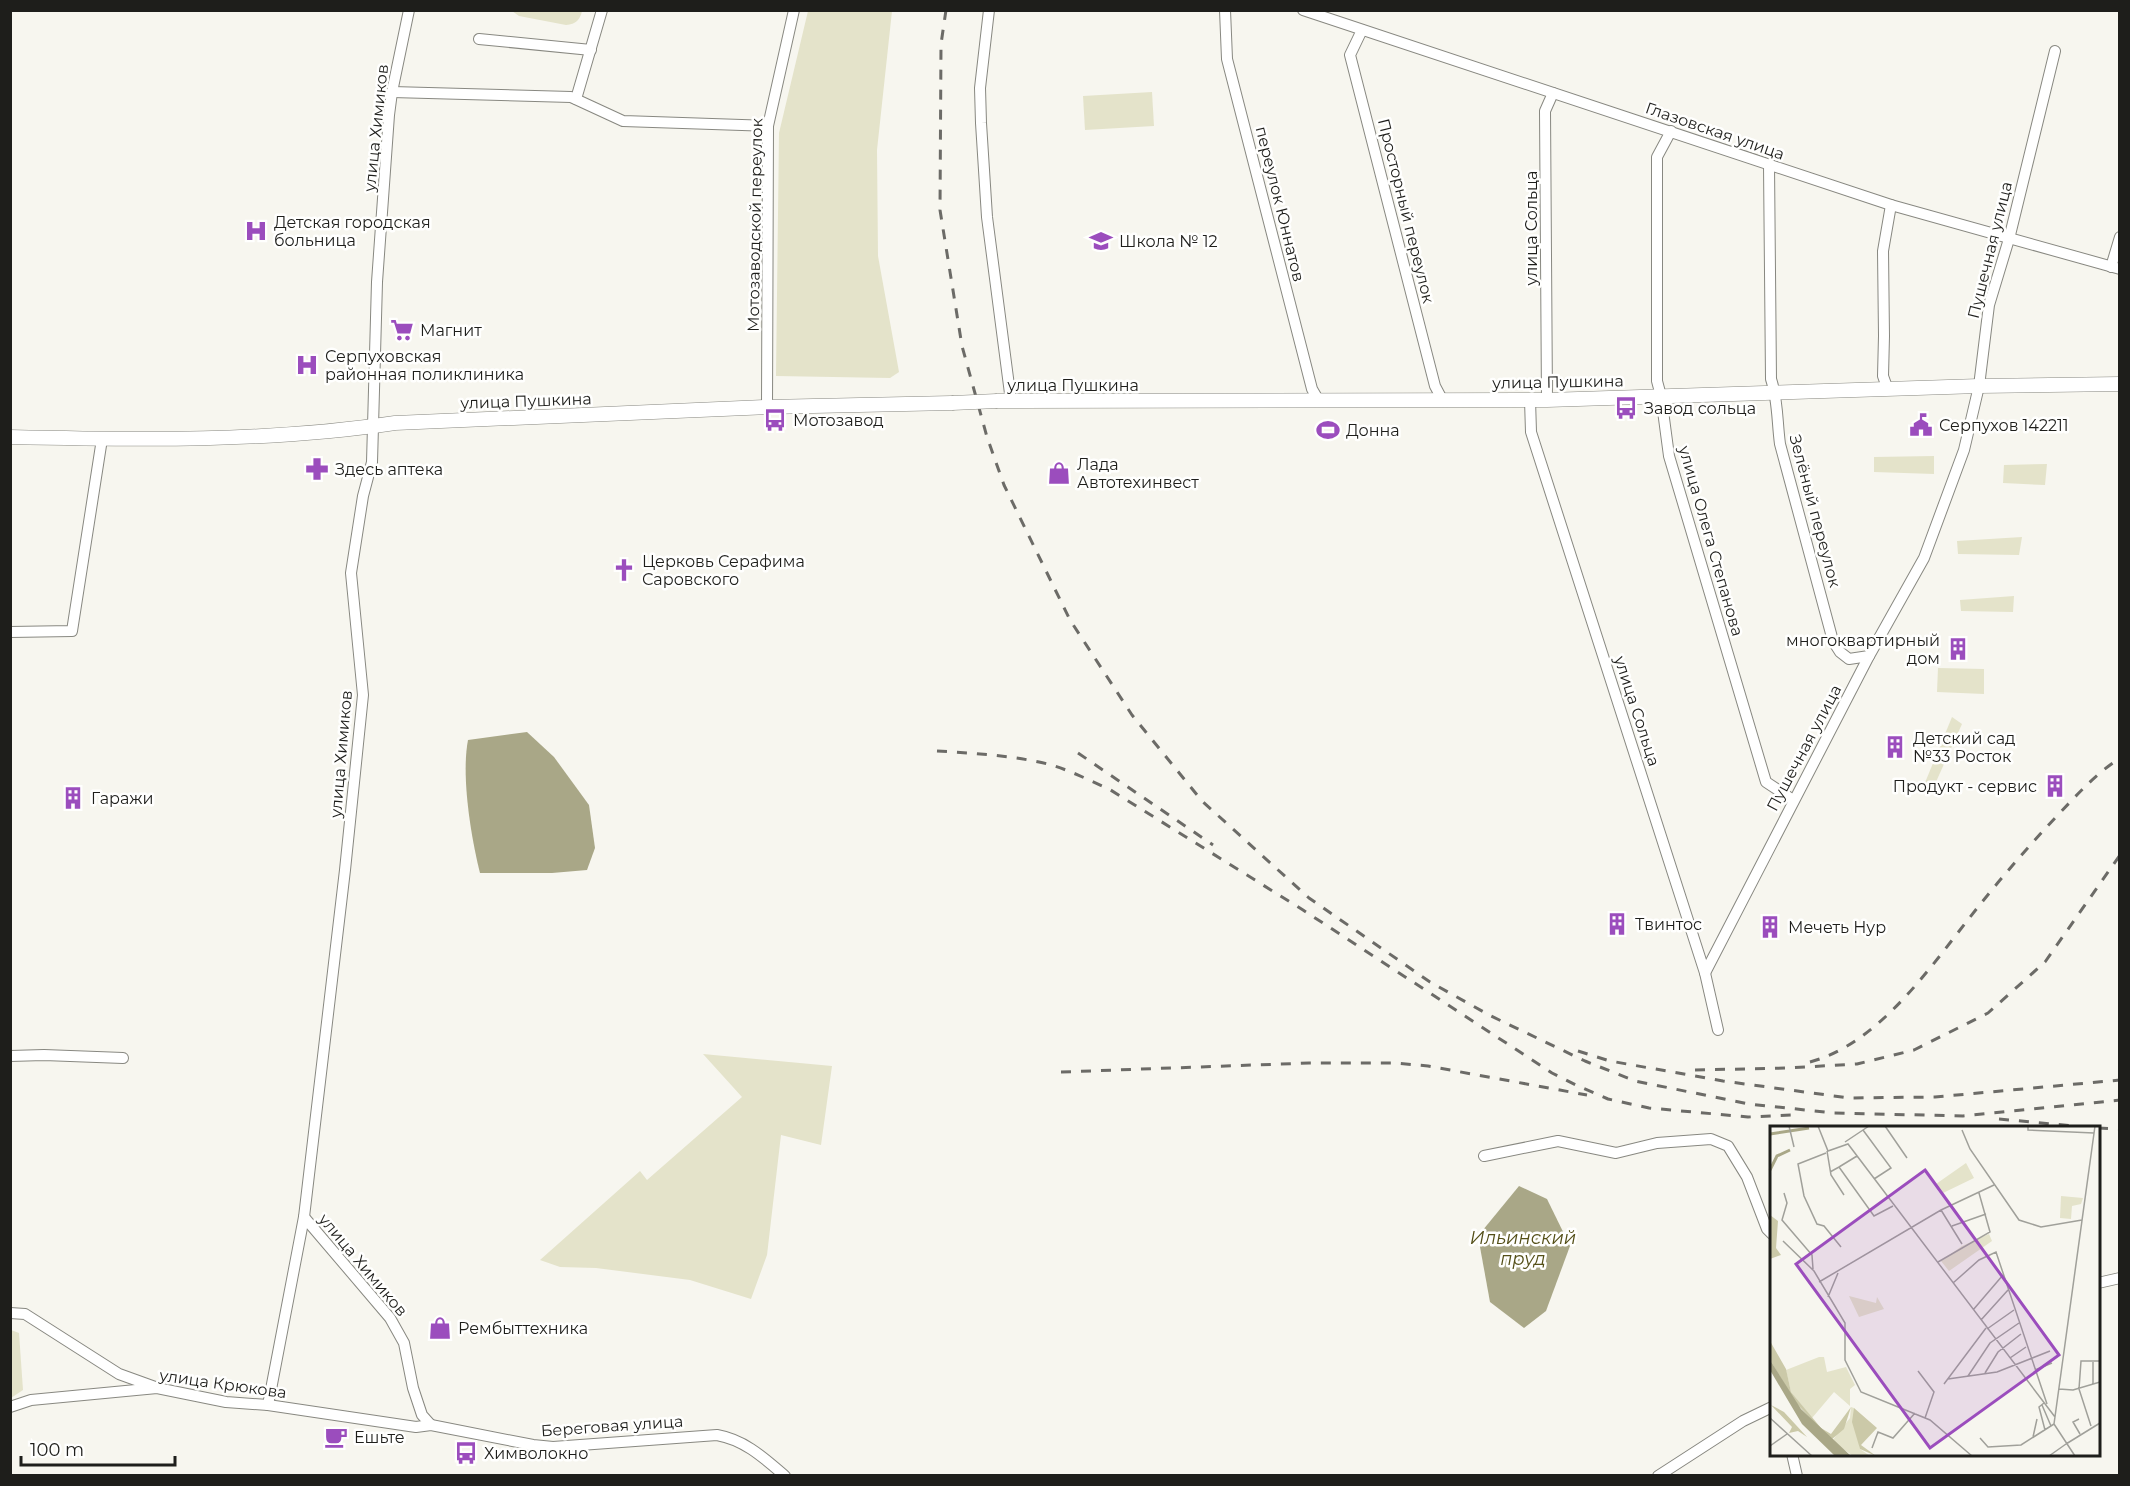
<svg xmlns="http://www.w3.org/2000/svg" width="2130" height="1486" font-family="Montserrat,sans-serif">
  <style>
    .green { fill: #e4e3ca }
    .water { fill: #a9a787 }
    .lines { fill: none; stroke-linecap: round; stroke-linejoin: round }
    .street-casing { stroke: #888881; stroke-width: 12 }
    .secondary-casing { stroke: #888881; stroke-width: 15 }
    .street { stroke: #fff; stroke-width: 10 }
    .secondary { stroke: #fff; stroke-width: 14 }
    .rail { stroke: #6c6b67; stroke-width: 3; stroke-dasharray: 10 10; stroke-linecap: butt }
    .secondary-bridge-casing { stroke: #888881; stroke-width: 15; stroke-linecap: butt }
    .secondary-bridge { stroke: #fff; stroke-width: 14 }
    .labels { text-anchor: middle; dominant-baseline: central; stroke-width: 5; stroke-linejoin: round; paint-order: stroke }
    .street-label { font-size: 16px; fill: #1e1e1b; stroke: #fffffe }
    .poi-label { font-size: 16px; fill: #1e1e1b; stroke: #fffffe; text-anchor: start }
    .water-label { font-size: 18px; font-style: italic; fill: #544f18; stroke: #fffffe }
    .inset-river { fill: none; stroke: #a9a787; stroke-width: 3 }
    .inset-road { fill: none; stroke: #a0a09a; stroke-width: 1.5 }
    .view { fill: #9b4dbd; fill-opacity: 0.15; stroke: #9b4dbd; stroke-width: 3 }
    .inset-edge { fill: none; stroke: #1e1e1b; stroke-width: 3 }
  </style>
  <rect width="100%" height="100%" fill="#f7f6ef"/>
  <g class="green">
    <path d="M512 11V10L582 11C580 20 576 24 566 25L519 16Z"/>
    <polygon points="808,11 892,11 877,150 878,256 899,372 890,378 776,376 779,133"/>
    <polygon points="1152,92 1154,126 1085,130 1083,96"/>
    <polygon points="1934,456 1934,474 1874,472 1874,457"/>
    <polygon points="2047,464 2045,485 2003,483 2004,465"/>
    <polygon points="2022,537 2019,555 1958,554 1957,541"/>
    <polygon points="2014,596 2013,612 1961,611 1960,600"/>
    <polygon points="1938,668 1984,669 1984,694 1937,692"/>
    <polygon points="1952,717 1962,724 1931,793 1922,790"/>
    <polygon points="703,1054 832,1066 821,1145 781,1135 767,1255 751,1299 690,1280 596,1268 560,1267 540,1260 640,1171 647,1180 742,1097"/>
    <polygon points="11,1330 19,1333 23,1390 11,1398"/>
  </g>
  <g class="water">
    <path d="M527 732 554 757 589 805 595 848 587 870 552 873H480C471 837 461 776 468 740Z"/>
    <polygon points="1519,1186 1547,1199 1570,1246 1546,1311 1524,1328 1490,1302 1478,1236"/>
  </g>
  <g class="lines">
    <g class="street-casing">
      <g id="street">
        <polyline points="989,10 980,88 981,123 987,217 1011,401"/>
        <polyline points="1225,10 1227,59 1312,389 1319,401"/>
        <polyline points="1303,10 1891,205 2120,269"/>
        <polyline points="1362,30 1350,55 1435,386 1443,401"/>
        <polyline points="479,39 591,50"/>
        <polyline points="392,92 571,97 623,121 768,126"/>
        <polyline points="576,99 602,10"/>
        <polyline points="1671,131 1657,157 1657,381 1661,396 1669,456 1766,782 1793,800"/>
        <path d="M1769 165 1771 379C1778 400 1777 422 1780 444L1833 641 1840 652 1849 659 1869 656"/>
        <polyline points="2111,267 2120,237"/>
        <polyline points="1888,390 1883,376 1884,336 1883,251 1891,205"/>
        <polyline points="1530,400 1531,432 1705,973 1718,1030"/>
        <polyline points="1547,400 1545,111 1553,93"/>
        <polyline points="767,407 768,126 794,10"/>
        <polyline points="10,632 72,631 102,439"/>
        <polyline points="1705,973 1869,656 1924,558 1964,450 1979,386 1989,305 2009,239 2055,51"/>
        <polyline points="10,1056 44,1055 123,1058"/>
        <polyline points="1484,1156 1558,1141 1616,1153 1657,1143 1711,1139 1728,1146 1747,1177 1767,1229 1772,1234"/>
        <polyline points="304,1217 390,1318 404,1343 413,1388 422,1415 431,1425"/>
        <polyline points="2098,1283 2120,1278"/>
        <polyline points="10,1313 25,1314 119,1374 155,1387"/>
        <polyline points="268,1405 304,1217 345,870 363,695 351,573 363,496 372,462 377,282 389,115 392,92 409,10"/>
        <path d="M10 1407 31 1400 157 1388 226 1402 268 1405 416 1427 431 1425 533 1445 553 1447 717 1435C745 1440 764 1458 785 1476"/>
        <polyline points="1792,1454 1797,1476"/>
        <polyline points="1658,1476 1743,1421 1772,1407"/>
      </g>
    </g>
    <g class="secondary-casing">
      <g id="secondary">
        <polyline points="997,401 1547,400 1979,386 2120,384"/>
        <path d="M10 437C138 440 269 442 395 423L767 407 952 403"/>
      </g>
    </g>
    <use href="#street" class="street"/>
    <use href="#secondary" class="secondary"/>
    <g class="rail">
      <polyline points="946,10 941,44 940,210 962,346 987,437 1004,485 1070,620 1132,715 1202,801 1309,898 1430,982 1491,1016 1585,1061 1635,1081 1749,1104 1834,1113 1963,1116 2120,1100"/>
      <path d="M937 751C971 753 1005 755 1039 762 1064 767 1086 779 1109 789L1303 910 1552 1073 1578 1086 1608 1099 1649 1108 1748 1117 1792 1115"/>
      <polyline points="1078,753 1213,845"/>
      <polyline points="1578,1051 1610,1061 1723,1081 1849,1098 1935,1097 2120,1080"/>
      <path d="M1810 1062C1877 1044 1926 973 1967 921 1995 885 2025 850 2056 817 2077 795 2094 775 2120 758"/>
      <polyline points="1695,1070 1787,1068 1857,1064 1914,1050 1988,1013 2045,962 2120,855"/>
      <polyline points="1061,1072 1309,1063 1394,1063 1428,1066 1587,1095"/>
      <polyline points="1999,1119 2095,1128"/>
      <polyline points="2098,1128 2120,1129"/>
    </g>
    <g class="secondary-bridge-casing">
      <polyline id="secondary-bridge" points="952,403 997,401"/>
    </g>
    <use href="#secondary-bridge" class="secondary-bridge"/>
  </g>
  <defs>
    <g id="hospital-bare" transform="scale(1.8)"><path d="M-5-5h3v3.5h4V-5h3V5h-3V1.5h-4V5h-3Z" fill="#9b4dbd" stroke="#fffffe" stroke-width="2.5" paint-order="stroke"/></g>
    <g id="school-bare" transform="scale(1.8)"><path d="M0-5L7-2L0 1L-7-2ZM-4 1L0 2.5L4 1V4Q0 6-4 4Z" fill="#9b4dbd" stroke="#fffffe" stroke-width="2.5" paint-order="stroke"/></g>
    <g id="supermarket-bare" transform="scale(1.8)"><path d="M-6-5.5h2.5l.6 2H6L4.5 2H-2.5L-4.4-4H-6ZM-1.5 3.2a1.3 1.3 0 1 0 .1 0ZM3 3.2a1.3 1.3 0 1 0 .1 0Z" fill="#9b4dbd" stroke="#fffffe" stroke-width="2.5" paint-order="stroke"/></g>
    <g id="bus-bare" transform="scale(1.8)"><path d="M-5-6H5V4H4V6H2V4H-2V6H-4V4H-5ZM-3.5-4V0h7V-4ZM-3.5 1.2v1.5H-2V1.2ZM2 1.2v1.5H3.5V1.2Z" fill="#9b4dbd" stroke="#fffffe" stroke-width="2.5" paint-order="stroke"/></g>
    <g id="civic-bare" transform="scale(1.8)"><path d="M-.6-6.5H3V-4.5H.6V-3L4-1V1h2V6H-6V1h2V-1L-.6-3ZM-1.2 2.5V6h2.4V2.5Z" fill="#9b4dbd" stroke="#fffffe" stroke-width="2.5" paint-order="stroke"/></g>
    <g id="stadium-bare" transform="scale(1.8)"><path d="M0-5a6.5 5 0 1 0 0 10a6.5 5 0 1 0 0-10ZM-3.5-1.8h7v3.6h-7Z" fill="#9b4dbd" stroke="#fffffe" stroke-width="2.5" paint-order="stroke"/></g>
    <g id="pharmacy-bare" transform="scale(1.8)"><path d="M-2-6h4v4h4v4h-4v4h-4v-4h-4v-4h4Z" fill="#9b4dbd" stroke="#fffffe" stroke-width="2.5" paint-order="stroke"/></g>
    <g id="shop-bare" transform="scale(1.8)"><path d="M-5-2.5h2.3a2.7 3.5 0 0 1 5.4 0H5L5.5 6h-11ZM-1.5-2.5h3a1.5 2.3 0 0 0-3 0Z" fill="#9b4dbd" stroke="#fffffe" stroke-width="2.5" paint-order="stroke"/></g>
    <g id="church-bare" transform="scale(1.8)"><path d="M-1.2-6h2.4v3.5h3.3v2.4h-3.3V6h-2.4V-.1h-3.3v-2.4h3.3Z" fill="#9b4dbd" stroke="#fffffe" stroke-width="2.5" paint-order="stroke"/></g>
    <g id="building-bare" transform="scale(1.8)"><path d="M-4-6H4V6H1V3H-1V6H-4ZM-2.5-4.3h1.7v1.8h-1.7ZM.8-4.3h1.7v1.8H.8ZM-2.5-1h1.7V.8h-1.7ZM.8-1h1.7V.8H.8Z" fill="#9b4dbd" stroke="#fffffe" stroke-width="2.5" paint-order="stroke"/></g>
    <g id="cafe-bare" transform="scale(1.8)"><path d="M-5.5-4.5H6V0H3Q3 3.5 0 3.5H-2.5Q-5.5 3.5-5.5 0ZM3-3.2v2h1.7v-2ZM-6 4.5H4V6H-6Z" fill="#9b4dbd" stroke="#fffffe" stroke-width="2.5" paint-order="stroke"/></g>
  </defs>
  <g fill-rule="evenodd">
    <use href="#hospital-bare" x="256" y="231"/>
    <use href="#school-bare" x="1101" y="241"/>
    <use href="#supermarket-bare" x="402" y="330"/>
    <use href="#hospital-bare" x="307" y="365"/>
    <use href="#bus-bare" x="1626" y="408"/>
    <use href="#bus-bare" x="775" y="420"/>
    <use href="#civic-bare" x="1921" y="425"/>
    <use href="#stadium-bare" x="1328" y="430"/>
    <use href="#pharmacy-bare" x="317" y="469"/>
    <use href="#shop-bare" x="1059" y="473"/>
    <use href="#church-bare" x="624" y="570"/>
    <use href="#building-bare" x="1958" y="649"/>
    <use href="#building-bare" x="1895" y="747"/>
    <use href="#building-bare" x="2055" y="786"/>
    <use href="#building-bare" x="73" y="798"/>
    <use href="#building-bare" x="1617" y="924"/>
    <use href="#building-bare" x="1770" y="927"/>
    <use href="#shop-bare" x="440" y="1328"/>
    <use href="#cafe-bare" x="336" y="1437"/>
    <use href="#bus-bare" x="466" y="1453"/>
  </g>
  <g class="labels">
    <g class="street-label">
      <text transform="translate(376 128) rotate(-84)">улица Химиков</text>
      <text transform="translate(1715 131) rotate(19)">Глазовская улица</text>
      <text transform="translate(1280 204) rotate(76)">переулок Юннатов</text>
      <text transform="translate(1406 211) rotate(76)">Просторный переулок</text>
      <text transform="translate(755 225) rotate(-89)">Мотозаводской переулок</text>
      <text transform="translate(1531 228) rotate(-90)">улица Сольца</text>
      <text transform="translate(1990 250) rotate(-76)">Пушечная улица</text>
      <text transform="translate(1558 382) rotate(-1)">улица Пушкина</text>
      <text x="1073" y="385">улица Пушкина</text>
      <text transform="translate(526 401) rotate(-2)">улица Пушкина</text>
      <text transform="translate(1815 511) rotate(75)">Зелёный переулок</text>
      <text transform="translate(1711 541) rotate(74)">улица Олега Степанова</text>
      <text transform="translate(1637 711) rotate(72)">улица Сольца</text>
      <text transform="translate(1804 748) rotate(-62)">Пушечная улица</text>
      <text transform="translate(341 754) rotate(-85)">улица Химиков</text>
      <text transform="translate(363 1265) rotate(50)">улица Химиков</text>
      <text transform="translate(223 1384) rotate(8)">улица Крюкова</text>
      <text transform="translate(612 1426) rotate(-4)">Береговая улица</text>
    </g>
    <g class="poi-label">
      <text x="274" y="222">Детская городская<tspan x="274" dy="18">больница</tspan></text>
      <text x="1119" y="241">Школа № 12</text>
      <text x="420" y="330">Магнит</text>
      <text x="325" y="356">Серпуховская<tspan x="325" dy="18">районная поликлиника</tspan></text>
      <text x="1644" y="408">Завод сольца</text>
      <text x="793" y="420">Мотозавод</text>
      <text x="1939" y="425">Серпухов 142211</text>
      <text x="1346" y="430">Донна</text>
      <text x="1077" y="464">Лада<tspan x="1077" dy="18">Автотехинвест</tspan></text>
      <text x="335" y="469">Здесь аптека</text>
      <text x="642" y="561">Церковь Серафима<tspan x="642" dy="18">Саровского</tspan></text>
      <text x="1940" y="640" text-anchor="end">многоквартирный<tspan x="1940" dy="18">дом</tspan></text>
      <text x="1913" y="738">Детский сад<tspan x="1913" dy="18">№33 Росток</tspan></text>
      <text x="2037" y="786" text-anchor="end">Продукт - сервис</text>
      <text x="91" y="798">Гаражи</text>
      <text x="1635" y="924">Твинтос</text>
      <text x="1788" y="927">Мечеть Нур</text>
      <text x="458" y="1328">Рембыттехника</text>
      <text x="354" y="1437">Ешьте</text>
      <text x="484" y="1453">Химволокно</text>
    </g>
    <g class="water-label">
      <text x="1523" y="1238">Ильинский<tspan x="1523" dy="21">пруд</tspan></text>
    </g>
  </g>
  <g transform="translate(1770 1126)">
    <rect width="330" height="330" fill="#f7f6ef"/>
    <path d="M196 37 204 52 173 67 166 58ZM291 70 313 72 311 78 302 80 301 93 290 92ZM219 108 222 115 179 145 171 135 192 120ZM79 170 106 177 107 171 114 183 89 191ZM49 231H54L57 246 76 241 85 259 80 263V280L64 266 42 292 21 266 16 244ZM81 281 84 282 90 323 100 330H83L62 315 80 292Z" fill="#e4e3ca"/>
    <path d="M0 89 8 95 6 122 11 129 0 133ZM0 215 16 243 21 266 51 302 61 308 81 281 74 303 61 314 26 277 0 234ZM1 279 14 286 37 311 28 305 19 307 22 301ZM84 282 107 302 91 319 106 330 90 323 82 296Z" fill="#cbc9a8"/>
    <path d="M0 234 31 283 81 330H65L32 298 0 244Z" fill="#a9a787"/>
    <path class="inset-river" d="M0 8 39 2M0 44 7 30 20 24"/>
    <path class="inset-road" d="M19 0 24 21M48 0 58 25 78 18 285 291M115 0 137 32M258 0V4L324 7M93 4 121 42 104 53M192 4 200 23 249 94 271 101 312 94M75 16 99 0M57 25 61 49 74 69M56 27 28 38 34 70 47 98 54 100 71 121M69 41 87 30M60 46 69 41 104 90 123 80M14 67 17 77 12 94 42 129 43 143M171 84 192 118M182 100 216 88M13 115 44 145 75 197V234L91 266 160 294 202 330M168 136 220 106 209 67M49 156 171 84 224 59M183 157 209 134 226 126 277 278M58 171 68 147M203 184 233 149M211 194 238 164M217 203 244 184M240 232 256 221M265 244 282 237M148 245 164 266 155 292M215 247 228 226 251 208M198 250 220 217 249 197M178 253 227 246 280 225M174 258 216 202M323 259V236M289 263 303 264 330 256M274 277 269 281 275 304M272 279 281 300M0 292 42 330M309 293 303 296 310 308M321 300 309 263 311 235H330M263 311 267 293M210 312 218 321 251 319 284 298M296 318 330 297M0 320 17 308M102 322 108 306 123 312 145 287M279 330 296 318M305 330 284 298 325 0"/>
    <path class="view" d="M155 44 289 229 160 322 26 138Z"/>
    <rect width="330" height="330" class="inset-edge"/>
  </g>
  <rect width="2130" height="1486" fill="none" stroke="#1e1e1b" stroke-width="24"/>
  <path d="M21 1456v9h154v-9" fill="none" stroke="#1e1e1b" stroke-width="3"/>
  <text x="30" y="1456" font-size="18" fill="#1e1e1b" stroke="#fffffe" stroke-width="4.5" paint-order="stroke">100 m</text>
</svg>
